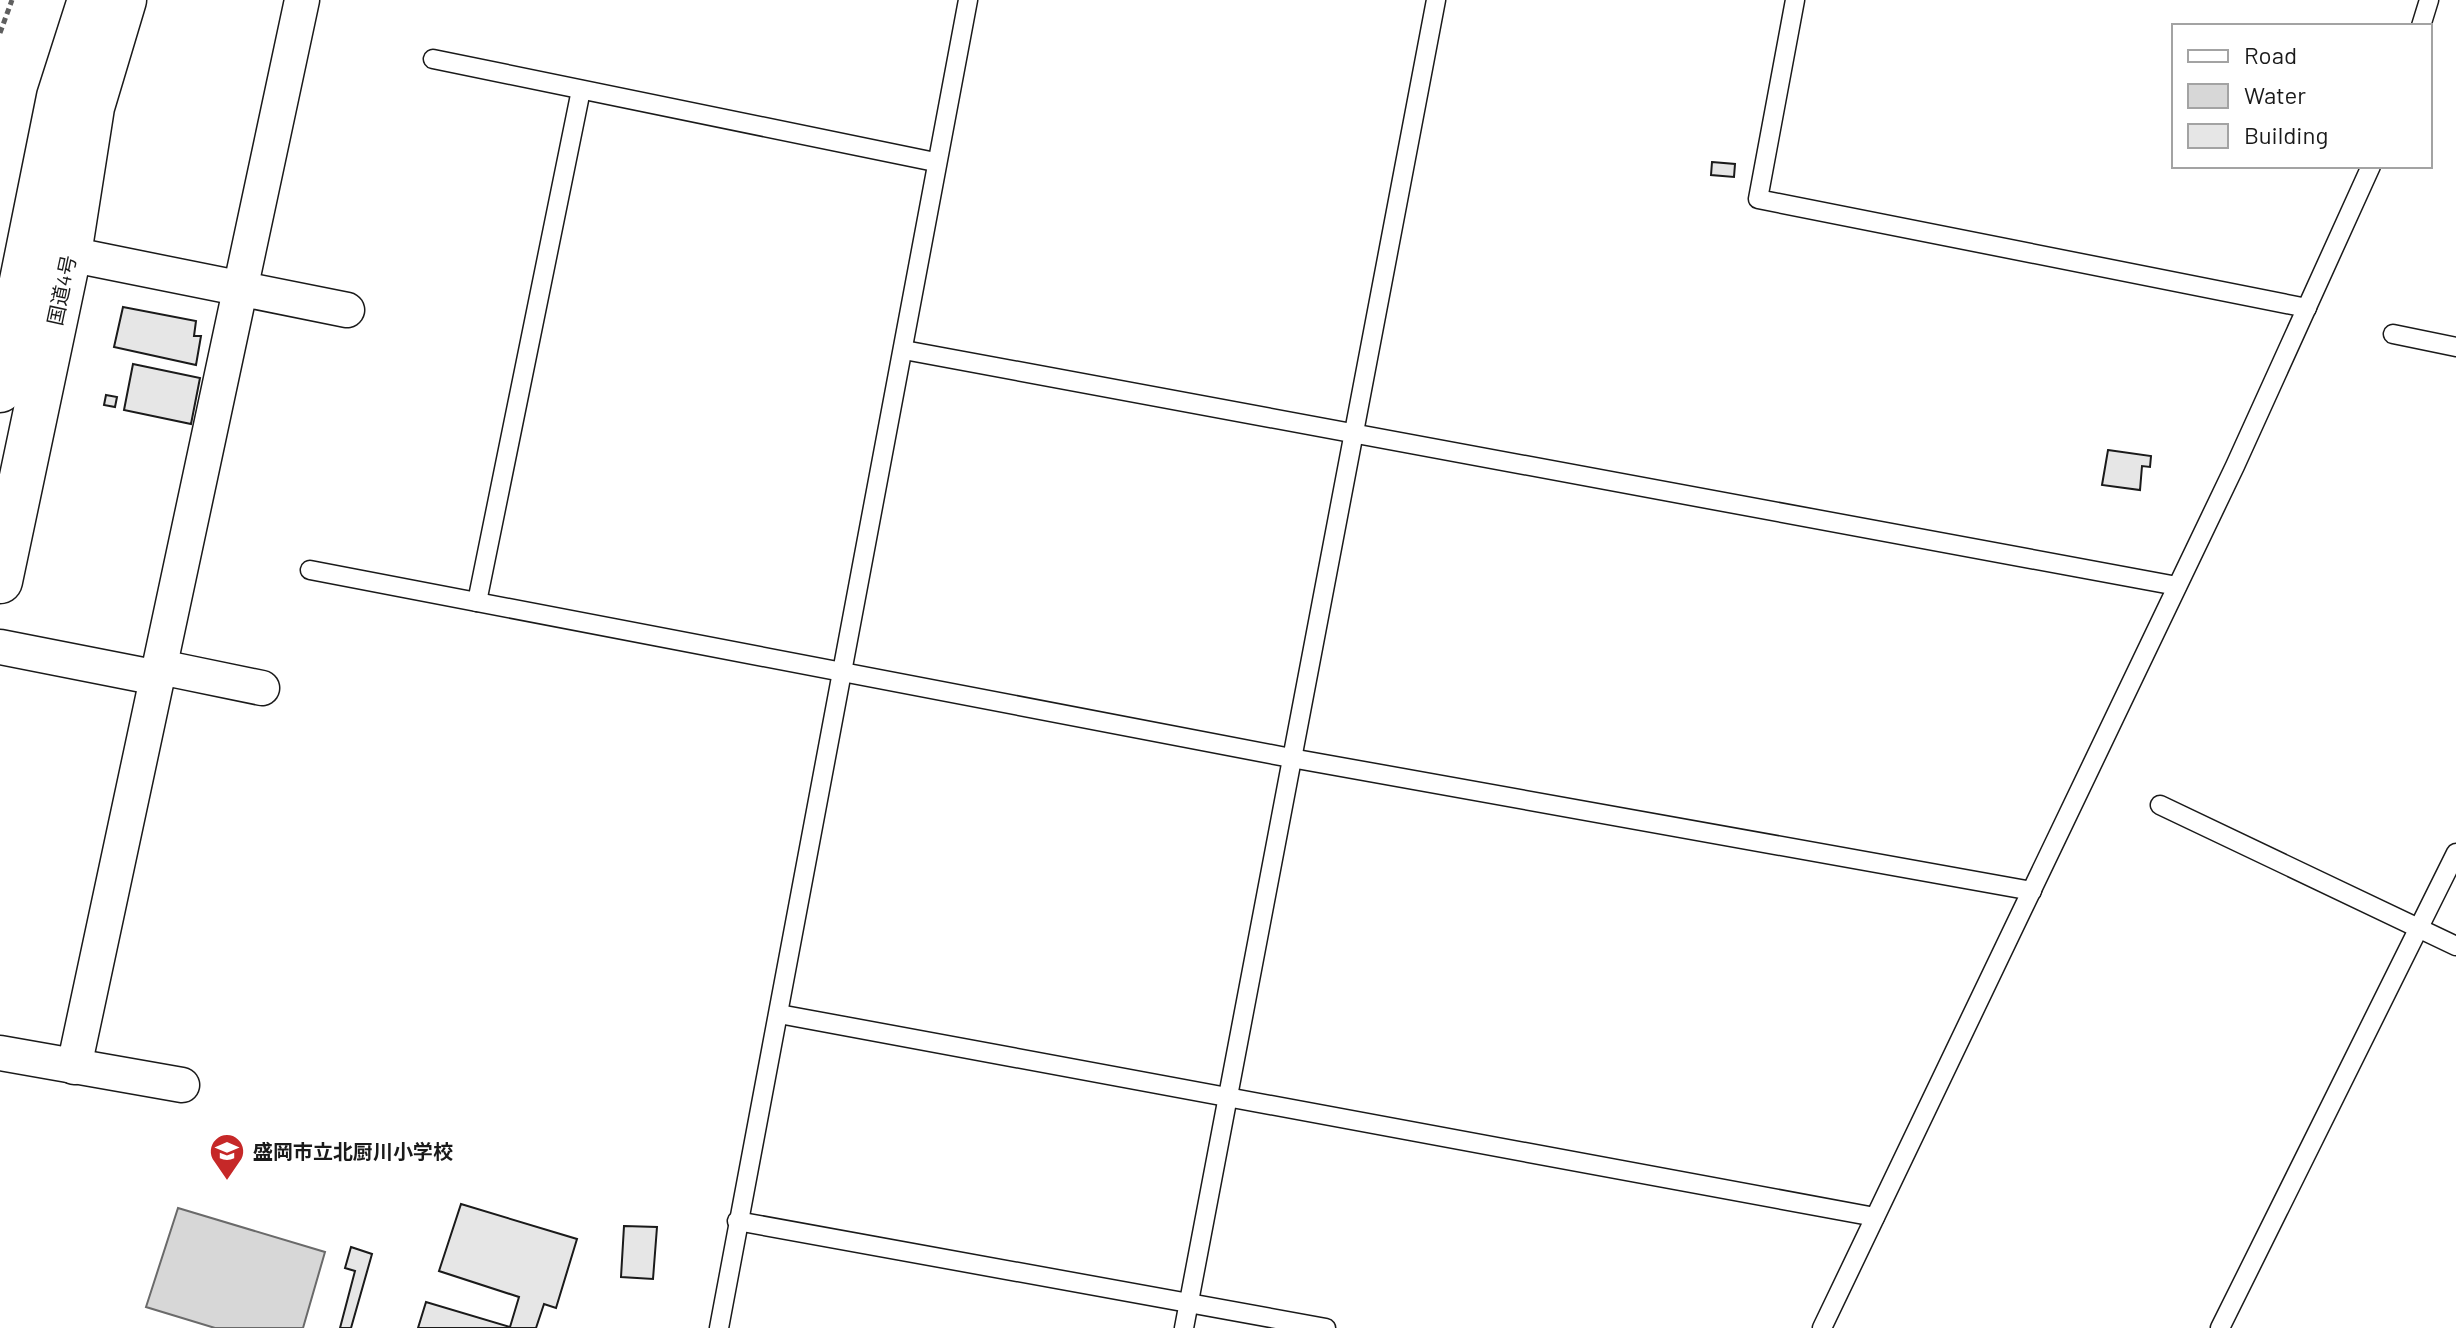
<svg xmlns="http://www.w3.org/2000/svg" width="2456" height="1328" font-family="Barlow,'Noto Sans JP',sans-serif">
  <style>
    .water { fill: #d7d7d7; stroke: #6a6a6a; stroke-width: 2 }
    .building { fill: #e6e6e6; stroke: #1a1a1a; stroke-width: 2 }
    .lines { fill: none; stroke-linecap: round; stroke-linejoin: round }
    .lane-casing { stroke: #1a1a1a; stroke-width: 21 }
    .street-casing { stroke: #1a1a1a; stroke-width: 37 }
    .highway-casing { stroke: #1a1a1a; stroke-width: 47 }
    .path { stroke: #5f5f5f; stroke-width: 5; stroke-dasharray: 6 4; stroke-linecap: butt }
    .lane { stroke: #fff; stroke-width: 18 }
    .street { stroke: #fff; stroke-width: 34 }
    .highway { stroke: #fff; stroke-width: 44 }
    .labels { text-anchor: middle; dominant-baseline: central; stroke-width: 6; stroke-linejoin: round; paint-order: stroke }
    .street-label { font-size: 20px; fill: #1a1a1a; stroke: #fff }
    .poi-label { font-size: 20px; font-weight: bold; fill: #1a1a1a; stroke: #fff; text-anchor: start }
  </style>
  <rect width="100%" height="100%" fill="#fff"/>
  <polygon class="water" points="178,1208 325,1252 303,1328 215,1328 146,1307"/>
  <g class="building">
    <polygon points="1712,162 1735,164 1734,177 1711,175"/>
    <polygon points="123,307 196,321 194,336 201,336 196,365 114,347"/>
    <polygon points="133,364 200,378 191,424 124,410"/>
    <polygon points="106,395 117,397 115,407 104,405"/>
    <polygon points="2108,450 2151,456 2150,467 2142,466 2140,490 2102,485"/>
    <polygon points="461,1204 577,1239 556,1308 544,1304 536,1328 418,1328 426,1302 510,1327 519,1297 439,1271"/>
    <polygon points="624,1226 657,1227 653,1279 621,1277"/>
    <polygon points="351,1247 372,1254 351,1328 340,1328 355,1271 345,1268"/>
  </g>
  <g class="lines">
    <g class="lane-casing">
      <g id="lane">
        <polyline points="1795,0 1758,199 2307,308"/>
        <polyline points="2421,26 2429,0"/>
        <polyline points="433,59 935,162"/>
        <polyline points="2393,334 2456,347"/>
        <polyline points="904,350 2177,586"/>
        <polyline points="310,570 1291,758 2032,891"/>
        <polyline points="477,602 581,90"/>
        <polyline points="2160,805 2456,946"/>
        <polyline points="779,1014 1875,1217"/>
        <polyline points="737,1221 1326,1328"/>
        <polyline points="719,1328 968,0"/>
        <polyline points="1184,1328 1436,0"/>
        <polyline points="1822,1328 2235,466 2371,166"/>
        <polyline points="2220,1328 2456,853"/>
      </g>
    </g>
    <g class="street-casing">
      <g id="street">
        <polyline points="69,254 347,310"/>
        <polyline points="0,647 158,678"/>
        <polyline points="160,667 262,688"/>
        <polyline points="0,1053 182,1085"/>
        <polyline points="74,1067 302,0"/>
      </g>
    </g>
    <g class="highway-casing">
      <g id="highway">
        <polyline points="0,390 59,97 90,0"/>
        <polyline points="0,581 69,254 92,107 124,0"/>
      </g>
    </g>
    <polyline class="path" points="0,33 12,0"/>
    <use href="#lane" class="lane"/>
    <use href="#street" class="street"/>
    <use href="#highway" class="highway"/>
  </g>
  <defs>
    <g id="school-pin" transform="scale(1.8)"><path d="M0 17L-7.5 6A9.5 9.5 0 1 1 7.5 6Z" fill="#c62828" stroke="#fff"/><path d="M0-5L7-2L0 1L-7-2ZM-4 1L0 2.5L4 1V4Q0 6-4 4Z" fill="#fff"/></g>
  </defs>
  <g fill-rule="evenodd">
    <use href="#school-pin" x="227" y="1151"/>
  </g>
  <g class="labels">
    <g class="street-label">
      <text transform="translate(61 290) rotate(-78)">国道4号</text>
    </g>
    <g class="poi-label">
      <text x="253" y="1151">盛岡市立北厨川小学校</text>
    </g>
  </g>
  <rect x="2172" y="24" width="260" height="144" fill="#ffffff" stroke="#a3a3a3" stroke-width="2"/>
  <rect x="2188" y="50" width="40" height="12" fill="#ffffff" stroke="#a3a3a3" stroke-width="2"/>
  <text x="2244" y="64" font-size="24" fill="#1a1a1a">Road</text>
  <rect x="2188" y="84" width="40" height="24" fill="#d7d7d7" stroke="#a3a3a3" stroke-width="2"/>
  <text x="2244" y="104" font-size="24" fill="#1a1a1a">Water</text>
  <rect x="2188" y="124" width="40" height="24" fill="#e6e6e6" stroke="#a3a3a3" stroke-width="2"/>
  <text x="2244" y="144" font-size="24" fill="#1a1a1a">Building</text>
</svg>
